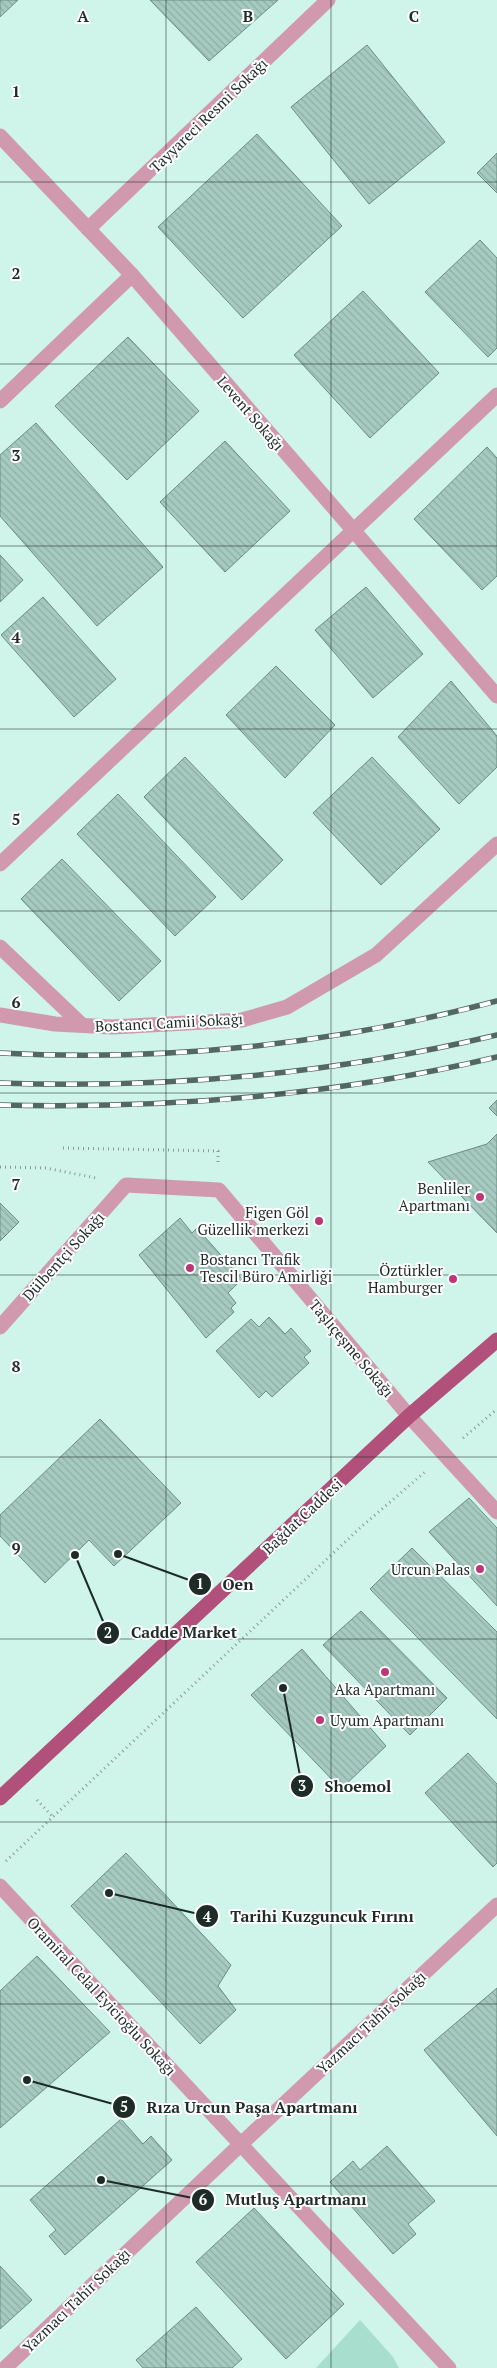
<svg xmlns="http://www.w3.org/2000/svg" width="497" height="2368" font-family="'PT Serif',serif">
  <style>
    .park { fill: #a7decd }
    .building { fill: url(#building-back-hatch); stroke: #6b8d82 }
    .lines { fill: none; stroke-linecap: round; stroke-linejoin: round }
    .path { stroke: #839e96; stroke-width: 3; stroke-dasharray: 1 4; stroke-linecap: butt }
    .street { stroke: #d199ad; stroke-width: 15 }
    .primary { stroke: #b1507a; stroke-width: 15 }
    .rail-casing { stroke: #536862; stroke-width: 5.5 }
    .rail { stroke: #fff; stroke-width: 4; stroke-dasharray: 11; stroke-linecap: butt }
    .grid { fill: none; stroke: #1e2c28; stroke-width: 1; stroke-opacity: 0.55 }
    .poi-dot { fill: #bd3778; stroke: #fff; stroke-width: 2 }
    .labels { text-anchor: middle; dominant-baseline: central; stroke-width: 4; stroke-linejoin: round; paint-order: stroke }
    .street-label { font-size: 15px; fill: #1e2c28; stroke: #fff }
    .poi-label { font-size: 15px; fill: #1e2c28; stroke: #fff; text-anchor: end }
    .grid-label { font-size: 16px; text-anchor: middle; font-weight: bold; fill: #1e2c28; stroke: #fff; stroke-width: 4; stroke-linejoin: round; paint-order: stroke }
    .leader { fill: none; stroke: #1e2c28; stroke-width: 2 }
    .callout-dot { fill: #1e2c28; stroke: #fff; stroke-width: 2 }
    .mark-label { font-size: 15px; text-anchor: middle; font-weight: bold; fill: #fff }
    .callout-label { font-size: 16px; text-anchor: middle; font-weight: bold; fill: #1e2c28; stroke: #fff; stroke-width: 4; stroke-linejoin: round; paint-order: stroke }
  </style>
  <defs>
    <pattern id="building-back-hatch" width="6" height="6" patternUnits="userSpaceOnUse" patternTransform="scale(1.25)"><rect width="6" height="6" fill="#a6cabf"/><path d="M-1 5l2 2M0 0l6 6M5-1l2 2" fill="none" stroke="#8eaea4"/></pattern>
  </defs>
  <rect width="100%" height="100%" fill="#cff4e9"/>
  <polygon class="park" points="360,2320 393,2357 399,2368 316,2368"/>
  <g class="building">
    <polygon points="0,0 18,0 0,17"/>
    <polygon points="150,0 278,0 209,61"/>
    <polygon points="367,45 445,142 369,204 291,107"/>
    <polygon points="257,134 342,226 243,318 158,227"/>
    <polygon points="497,153 497,193 477,173"/>
    <polygon points="480,240 497,258 497,348 488,357 425,292"/>
    <polygon points="363,291 439,373 370,438 294,355"/>
    <polygon points="128,337 199,411 127,480 55,406"/>
    <polygon points="36,423 163,567 97,626 0,516 0,455"/>
    <polygon points="225,441 290,511 225,572 160,502"/>
    <polygon points="487,447 497,458 497,576 482,590 414,519"/>
    <polygon points="0,555 23,580 0,602"/>
    <polygon points="366,587 423,654 373,698 315,630"/>
    <polygon points="43,597 116,679 74,717 1,635"/>
    <polygon points="276,666 335,725 285,778 226,715"/>
    <polygon points="451,681 497,736 497,767 459,804 398,737"/>
    <polygon points="185,757 283,860 242,900 144,797"/>
    <polygon points="372,757 440,829 381,885 313,813"/>
    <polygon points="118,794 216,897 175,936 77,834"/>
    <polygon points="62,859 161,961 119,1001 21,899"/>
    <polygon points="497,1100 497,1116 489,1108"/>
    <polygon points="497,1134 497,1233 428,1162 487,1144"/>
    <polygon points="0,1203 19,1222 0,1241"/>
    <polygon points="180,1218 192,1233 197,1228 242,1279 228,1293 236,1303 231,1308 234,1312 206,1338 139,1255"/>
    <polygon points="269,1317 285,1334 291,1328 311,1351 304,1357 309,1363 272,1397 266,1391 259,1398 216,1351 251,1319 259,1327"/>
    <polygon points="100,1419 181,1503 114,1566 89,1540 45,1583 0,1536 0,1515"/>
    <polygon points="469,1498 497,1528 497,1606 429,1532"/>
    <polygon points="412,1548 497,1632 497,1719 370,1589"/>
    <polygon points="361,1611 447,1698 410,1735 323,1645"/>
    <polygon points="302,1649 386,1746 341,1789 251,1695"/>
    <polygon points="468,1753 497,1784 497,1863 493,1867 425,1793"/>
    <polygon points="126,1853 231,1965 218,1986 236,2010 200,2044 71,1906"/>
    <polygon points="37,1956 110,2032 0,2128 0,1991"/>
    <polygon points="497,1988 497,2136 424,2050"/>
    <polygon points="121,2119 143,2144 151,2136 172,2160 65,2255 49,2236 56,2230 30,2200"/>
    <polygon points="387,2146 435,2201 408,2224 416,2234 393,2254 330,2182 353,2161 360,2170"/>
    <polygon points="254,2208 344,2304 286,2359 196,2262"/>
    <polygon points="0,2266 32,2300 0,2329"/>
    <polygon points="196,2307 242,2359 232,2368 143,2368 136,2360"/>
  </g>
  <g class="lines">
    <g class="path">
      <polyline points="63,1148 218,1151 218,1163"/>
      <polyline points="0,1167 46,1168 96,1178"/>
      <polyline points="463,1438 497,1409"/>
      <polyline points="37,1800 53,1817"/>
      <polyline points="6,1861 361,1527 425,1472"/>
    </g>
    <g class="street">
      <polyline points="0,136 132,275 497,696"/>
      <polyline points="88,229 328,0"/>
      <polyline points="0,401 132,275"/>
      <polyline points="0,864 497,395"/>
      <polyline points="0,947 82,1025"/>
      <polyline points="0,1015 55,1024 112,1027 242,1020 287,1007 376,955 497,844"/>
      <polyline points="0,1327 126,1185 219,1190 409,1416 497,1512"/>
      <polyline points="0,1886 449,2368"/>
      <polyline points="5,2368 240,2145 497,1905"/>
    </g>
    <polyline class="primary" points="0,1798 409,1416 497,1340"/>
    <g class="rail-casing">
      <g id="rail">
        <path d="M0 1053C166 1062 337 1044 497 1001"/>
        <path d="M0 1083C168 1089 334 1074 497 1035"/>
        <path d="M0 1105C168 1109 334 1096 497 1057"/>
      </g>
    </g>
    <use href="#rail" class="rail"/>
  </g>
  <path class="grid" d="M166 0V2368M331 0V2368M0 182H497M0 364H497M0 546H497M0 729H497M0 911H497M0 1093H497M0 1275H497M0 1457H497M0 1639H497M0 1822H497M0 2004H497M0 2186H497"/>
  <g class="poi-dot">
    <circle cx="480" cy="1197" r="5"/>
    <circle cx="319" cy="1221" r="5"/>
    <circle cx="190" cy="1268" r="5"/>
    <circle cx="453" cy="1279" r="5"/>
    <circle cx="480" cy="1569" r="5"/>
    <circle cx="385" cy="1672" r="5"/>
    <circle cx="320" cy="1720" r="5"/>
  </g>
  <g class="labels">
    <g class="street-label">
      <text transform="translate(208 115) rotate(-44)">Tayyareci Resmi Sokağı</text>
      <text transform="translate(251 413) rotate(49)">Levent Sokağı</text>
      <text transform="translate(169 1022) rotate(-3)">Bostancı Camii Sokağı</text>
      <text transform="translate(63 1256) rotate(-48)">Dülbentçi Sokağı</text>
      <text transform="translate(352 1348) rotate(50)">Taşlıçeşme Sokağı</text>
      <text transform="translate(302 1516) rotate(-43)">Bağdat Caddesi</text>
      <text transform="translate(102 1996) rotate(47)">Oramiral Celal Eyicioğlu Sokağı</text>
      <text transform="translate(371 2022) rotate(-43)">Yazmacı Tahir Sokağı</text>
      <text transform="translate(76 2300) rotate(-44)">Yazmacı Tahir Sokağı</text>
    </g>
    <g class="poi-label">
      <text x="470" y="1188">Benliler<tspan x="470" dy="17">Apartmanı</tspan></text>
      <text x="309" y="1212">Figen Göl<tspan x="309" dy="17">Güzellik merkezi</tspan></text>
      <text x="200" y="1259" text-anchor="start">Bostancı Trafik<tspan x="200" dy="17">Tescil Büro Amirliği</tspan></text>
      <text x="443" y="1270">Öztürkler<tspan x="443" dy="17">Hamburger</tspan></text>
      <text x="470" y="1569">Urcun Palas</text>
      <text x="385" y="1689" text-anchor="middle">Aka Apartmanı</text>
      <text x="330" y="1720" text-anchor="start">Uyum Apartmanı</text>
    </g>
  </g>
  <g class="grid-label">
    <text x="83" y="22">A</text>
    <text x="248" y="22">B</text>
    <text x="414" y="22">C</text>
    <text x="16" y="97">1</text>
    <text x="16" y="279">2</text>
    <text x="16" y="461">3</text>
    <text x="16" y="643">4</text>
    <text x="16" y="825">5</text>
    <text x="16" y="1008">6</text>
    <text x="16" y="1190">7</text>
    <text x="16" y="1372">8</text>
    <text x="16" y="1554">9</text>
  </g>
  <path class="leader" d="M118 1554L200 1584M75 1555L108 1633M283 1688L302 1786M109 1893L207 1916M27 2080L124 2107M101 2180L203 2200"/>
  <g class="callout-dot">
    <circle cx="118" cy="1554" r="5"/>
    <circle cx="75" cy="1555" r="5"/>
    <circle cx="283" cy="1688" r="5"/>
    <circle cx="109" cy="1893" r="5"/>
    <circle cx="27" cy="2080" r="5"/>
    <circle cx="101" cy="2180" r="5"/>
    <circle cx="200" cy="1584" r="12"/>
    <circle cx="108" cy="1633" r="12"/>
    <circle cx="302" cy="1786" r="12"/>
    <circle cx="207" cy="1916" r="12"/>
    <circle cx="124" cy="2107" r="12"/>
    <circle cx="203" cy="2200" r="12"/>
  </g>
  <g class="mark-label">
    <text x="200" y="1589">1</text>
    <text x="108" y="1638">2</text>
    <text x="302" y="1791">3</text>
    <text x="207" y="1922">4</text>
    <text x="124" y="2112">5</text>
    <text x="203" y="2205">6</text>
  </g>
  <g class="callout-label">
    <text x="238" y="1590">Oen</text>
    <text x="184" y="1638">Cadde Market</text>
    <text x="358" y="1792">Shoemol</text>
    <text x="322" y="1922">Tarihi Kuzguncuk Fırını</text>
    <text x="252" y="2113">Rıza Urcun Paşa Apartmanı</text>
    <text x="296" y="2205">Mutluş Apartmanı</text>
  </g>
</svg>
